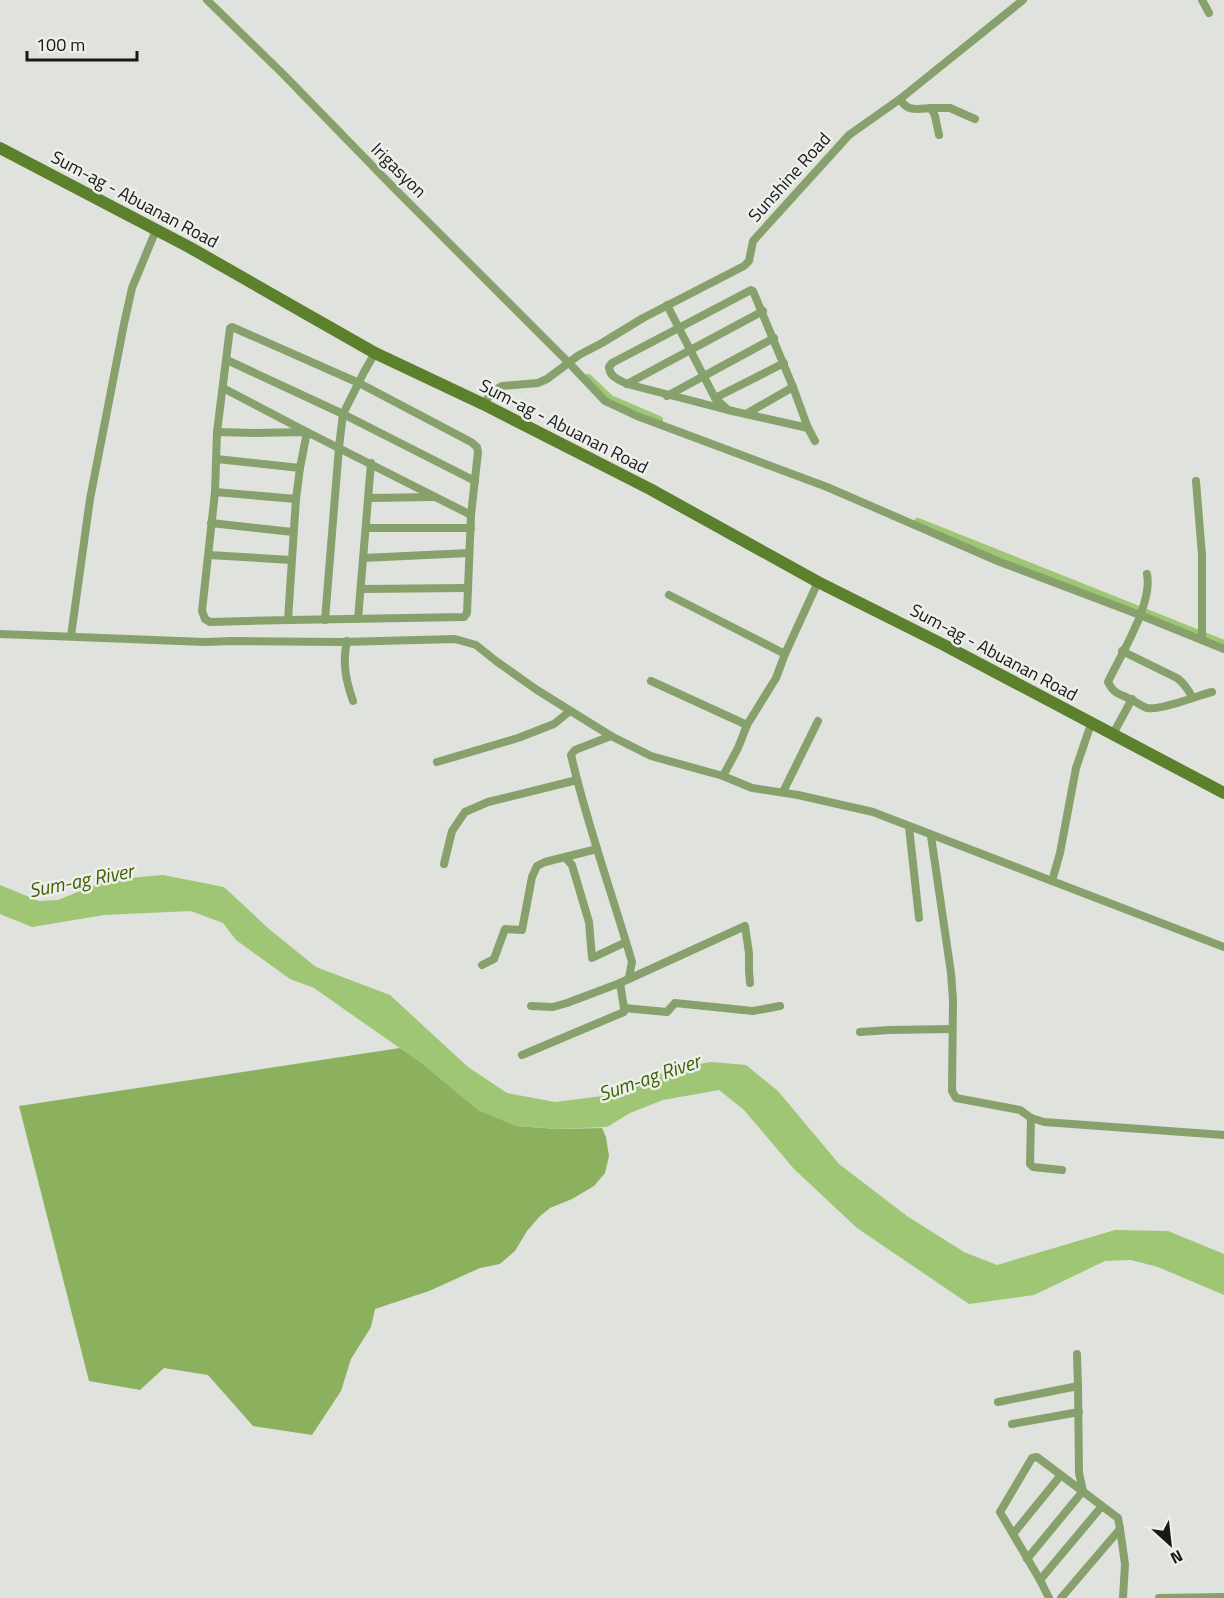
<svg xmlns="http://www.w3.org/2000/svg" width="1224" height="1598" font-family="'Titillium Web',sans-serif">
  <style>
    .forest { fill: #8bb15f }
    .water { fill: #9fc674 }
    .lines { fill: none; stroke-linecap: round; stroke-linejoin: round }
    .canal { stroke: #9fc674; stroke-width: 8 }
    .street { stroke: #87a16c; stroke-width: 8 }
    .secondary { stroke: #5c802b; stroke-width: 12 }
    .labels { text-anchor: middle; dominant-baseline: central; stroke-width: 5; stroke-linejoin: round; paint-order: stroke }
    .street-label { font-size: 18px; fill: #181917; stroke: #edefeb }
    .water-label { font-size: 20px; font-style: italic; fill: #3f6103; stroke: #edefeb }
  </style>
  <rect width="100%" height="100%" fill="#e0e2de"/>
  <polygon class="forest" points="400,1048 516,1126 558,1129 602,1128 606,1137 609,1156 605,1173 594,1186 572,1199 550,1208 540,1216 527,1231 515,1251 500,1264 480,1268 429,1291 375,1309 371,1327 351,1359 341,1391 312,1435 253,1426 208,1375 164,1368 140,1390 89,1381 19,1106"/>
  <polygon class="water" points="163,875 224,887 269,929 316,967 390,995 468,1067 507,1093 555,1102 618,1094 651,1076 704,1063 712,1062 746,1065 778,1091 839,1164 907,1216 964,1252 997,1265 1115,1230 1168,1231 1224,1254 1224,1295 1158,1267 1131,1260 1105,1261 1034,1295 969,1304 857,1228 794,1169 744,1110 719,1090 663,1100 630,1113 607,1127 558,1129 516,1126 479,1111 421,1063 314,988 290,979 236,940 223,923 191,911 104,915 32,927 0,914 0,885 39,901 58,900 107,880"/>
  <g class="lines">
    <g class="canal">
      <polyline points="588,378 610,399 659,420"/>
      <polyline points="918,522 1224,644"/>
    </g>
    <g class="street">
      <polyline points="207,0 283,74 394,188 569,363 605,401 637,416 827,487 1000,562 1140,615 1224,649"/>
      <polyline points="1202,0 1209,13"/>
      <path d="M900 99C907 112 917 109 931 108L935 116 939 135"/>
      <polyline points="931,108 950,108 975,119"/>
      <polyline points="667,305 715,398 728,410 808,428"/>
      <polyline points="227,360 343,414 475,481"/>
      <polyline points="627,384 763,311"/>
      <polyline points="223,388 307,432 300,468 296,499 288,620 464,617 467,613 471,515 478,452 477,447 471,442 359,383 232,327 230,328 217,432 215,492 202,611 205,619 210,622 288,620"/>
      <polyline points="667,396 774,338"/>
      <polyline points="715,398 784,363"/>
      <polyline points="483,404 494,391 502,386 538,383 547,379 579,355 602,343 643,318 744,266 749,261 753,241 849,135 900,99 1023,0"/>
      <path d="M728 410 627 384C620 380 609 377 609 367L612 363 751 290 753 291 793 387 808 428 815 441"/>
      <polyline points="746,414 793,387"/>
      <polyline points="217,432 254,433 307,432 471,515"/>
      <polyline points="217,459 300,468"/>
      <polyline points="1196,481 1202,555 1202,640"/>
      <polyline points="215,492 296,499"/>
      <polyline points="369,498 434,497"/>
      <polyline points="211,523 293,532"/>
      <polyline points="366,528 471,528"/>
      <polyline points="209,555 291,560"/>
      <polyline points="363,558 469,553"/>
      <path d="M1147 574C1153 604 1121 654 1108 682 1114 694 1118 693 1130 699 1135 701 1141 706 1147 708 1160 711 1196 696 1212 692"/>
      <polyline points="361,589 467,588"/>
      <polyline points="669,595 785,654"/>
      <polyline points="358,619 371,463"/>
      <polyline points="325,620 339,447 343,414 364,372 375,353"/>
      <polyline points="0,634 205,642 232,641 342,642 455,639 476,645 496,661 537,690 611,736 651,756 723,776 752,788 798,795 873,812 1052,881"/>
      <polyline points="71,636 90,499 124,324 132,288 156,230"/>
      <path d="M347 641C342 663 346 681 353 701"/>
      <path d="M1122 651 1177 678C1184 683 1188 689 1192 697"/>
      <polyline points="651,681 747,725"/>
      <polyline points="1091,724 1076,768 1060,853 1052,881 1224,947"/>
      <polyline points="1113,734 1132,699"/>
      <path d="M611 736 575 750 571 755C587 825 612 893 632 962L629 977"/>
      <polyline points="437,762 518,738 554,724 570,711"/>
      <polyline points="723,776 738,748 747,725 776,678 785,654 818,582"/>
      <polyline points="783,792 818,721"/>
      <polyline points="909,827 919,918"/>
      <polyline points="931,836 951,973 953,1000 952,1091 956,1098 1020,1110 1031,1118 1044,1122 1224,1135"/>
      <polyline points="565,857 572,865 589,922 592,958 626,942"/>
      <polyline points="444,864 452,831 465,812 488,802 577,780"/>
      <polyline points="482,965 494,959 505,929 522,930 532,877 537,866 545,862 597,849"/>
      <polyline points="531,1006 553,1007 567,1003 620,983 745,926 749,953 749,971 750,983"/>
      <polyline points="624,1008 667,1012 675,1003 753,1011 780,1006"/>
      <polyline points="860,1032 889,1030 952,1029"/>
      <polyline points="522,1055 624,1012 624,1008 620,983"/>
      <polyline points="1031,1118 1030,1164 1033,1167 1062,1170"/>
      <polyline points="1077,1354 1078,1386"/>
      <polyline points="998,1402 1078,1386 1079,1473 1083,1491 1027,1559"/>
      <polyline points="1012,1424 1079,1412"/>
      <polyline points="1120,1529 1125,1564 1123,1598"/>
      <polyline points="1013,1534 1061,1475"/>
      <polyline points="1040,1580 1102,1506"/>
      <polyline points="1049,1598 1040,1580 1000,1512 1032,1458 1037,1457 1118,1518 1120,1529 1061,1598"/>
      <polyline points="1159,1598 1224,1597"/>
    </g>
    <polyline class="secondary" points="0,148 189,247 375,353 483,404 650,489 818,582 944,645 1224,793"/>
  </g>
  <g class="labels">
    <g class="street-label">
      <text transform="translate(399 170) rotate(45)">Irigasyon</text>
      <text transform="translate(789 177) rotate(-48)">Sunshine Road</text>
      <text transform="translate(135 199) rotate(28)">Sum-ag - Abuanan Road</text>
      <text transform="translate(564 426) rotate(27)">Sum-ag - Abuanan Road</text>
      <text transform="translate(994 652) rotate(28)">Sum-ag - Abuanan Road</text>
    </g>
    <g class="water-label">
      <text transform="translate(81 880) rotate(-11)">Sum-ag River</text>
      <text transform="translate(649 1077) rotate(-19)">Sum-ag River</text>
    </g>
  </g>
  <g transform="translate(1170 1544) rotate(153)" stroke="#edefeb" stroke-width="4.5" paint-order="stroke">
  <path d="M0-4.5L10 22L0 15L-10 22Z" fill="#181917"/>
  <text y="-9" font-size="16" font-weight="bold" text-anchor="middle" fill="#181917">N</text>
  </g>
  <path d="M27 51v9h110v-9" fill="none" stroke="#181917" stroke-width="3"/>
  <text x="36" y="51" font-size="18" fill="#181917" stroke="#edefeb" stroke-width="4.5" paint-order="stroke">100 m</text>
</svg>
